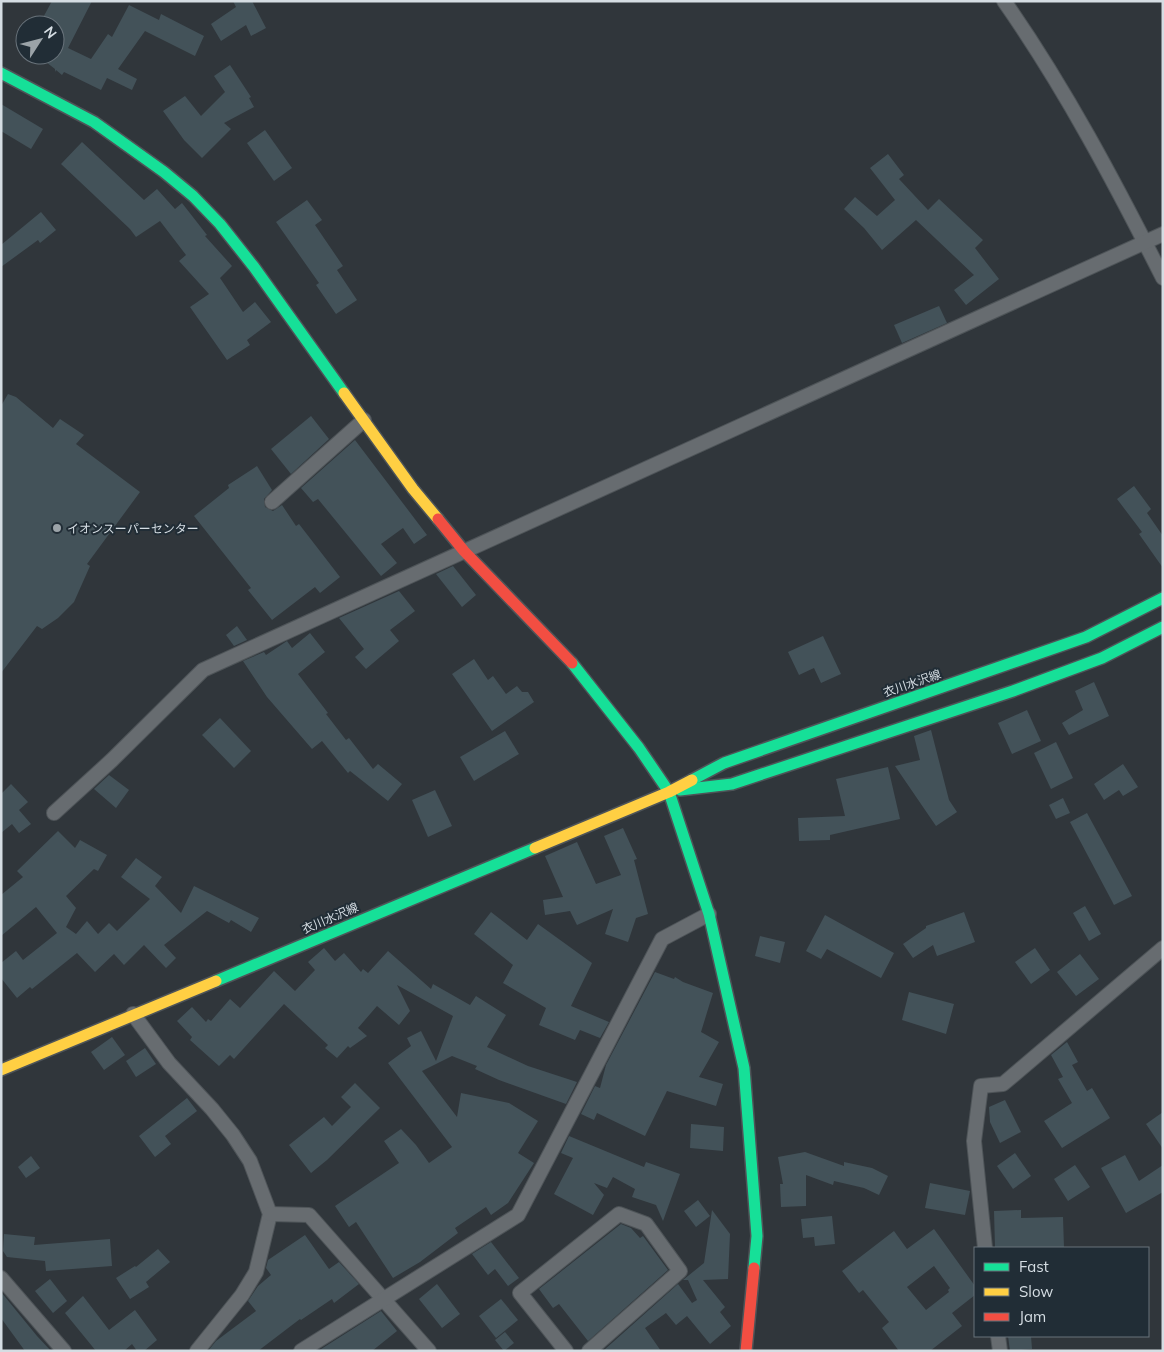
<svg xmlns="http://www.w3.org/2000/svg" width="1164" height="1352" font-family="Mulish,'Noto Sans JP',sans-serif">
  <style>
    .building { fill: #435259; fill-rule: evenodd }
    .lines { fill: none; stroke-linecap: round; stroke-linejoin: round }
    .street-casing { stroke: #4e5458; stroke-width: 16 }
    .fast-casing { stroke: #4e5458; stroke-width: 14 }
    .slow-casing { stroke: #4e5458; stroke-width: 14 }
    .jam-casing { stroke: #4e5458; stroke-width: 14 }
    .street { stroke: #676c70; stroke-width: 14 }
    .fast { stroke: #16e098; stroke-width: 11 }
    .slow { stroke: #ffcf43; stroke-width: 11 }
    .jam { stroke: #f24e42; stroke-width: 11 }
    .poi-dot { fill: #9ba3a8; stroke: #212d36; stroke-width: 2 }
    .labels { text-anchor: middle; dominant-baseline: central; stroke-width: 4; stroke-linejoin: round; paint-order: stroke }
    .poi-label { font-size: 12px; fill: #d5dde3; stroke: #212d36; text-anchor: start }
    .street-label { font-size: 12px; fill: #d5dde3; stroke: #212d36 }
  </style>
  <rect width="100%" height="100%" fill="#30363b"/>
  <g class="building">
    <polygon points="52,1 92,1 68,48 91,59 108,34 112,37 129,5 159,20 161,14 204,36 195,56 145,31 118,69 137,79 132,90 107,78 101,90 64,72 62,75 56,70 55,72 55,69 37,55 55,55 55,25 39,25"/>
    <polygon points="233,1 252,1 266,28 251,36 246,25 221,41 211,24 236,7"/>
    <polygon points="230,65 251,97 249,98 254,107 224,123 231,129 202,158 184,140 163,111 185,96 201,116 225,92 214,76"/>
    <polygon points="1,104 43,129 31,149 1,131"/>
    <polygon points="265,130 292,168 274,181 247,143"/>
    <polygon points="82,142 144,200 157,189 175,209 182,203 207,235 205,236 232,266 220,278 243,312 255,302 271,322 247,340 250,345 227,360 190,307 209,294 179,261 186,255 160,221 136,237 130,229 61,164"/>
    <polygon points="888,154 904,175 899,179 928,210 939,199 983,240 975,248 999,279 966,305 954,290 974,275 916,220 882,250 864,228 844,209 855,197 877,216 895,200 870,168"/>
    <polygon points="307,200 322,220 315,225 343,266 337,270 357,300 336,314 316,285 319,283 276,222"/>
    <polygon points="41,212 56,230 40,243 38,240 1,267 1,245"/>
    <polygon points="939,306 947,323 902,343 894,325"/>
    <polygon points="8,394 16,397 53,428 60,419 84,435 76,444 140,492 87,564 90,566 74,602 58,618 42,629 37,626 1,673 1,406"/>
    <polygon points="311,416 329,439 291,474 271,449"/>
    <polygon points="355,440 427,535 414,544 403,528 381,544 397,563 381,576 318,499 313,502 301,488"/>
    <polygon points="257,466 272,490 264,499 265,507 273,511 282,505 296,526 299,524 340,577 320,593 315,587 272,620 248,590 251,588 194,516 229,488 228,485"/>
    <polygon points="1134,486 1151,509 1147,513 1163,536 1163,568 1139,534 1142,532 1117,499"/>
    <polygon points="453,566 476,595 462,607 436,574"/>
    <polygon points="399,591 415,611 390,630 399,641 366,669 355,657 364,649 339,618"/>
    <polygon points="237,626 247,640 234,646 226,635"/>
    <polygon points="310,633 325,652 298,674 328,713 326,714 346,740 349,738 373,769 378,764 402,784 388,801 350,771 348,773 322,741 312,749 267,697 243,661 264,652 266,655 287,641 292,648"/>
    <polygon points="823,636 841,674 821,683 814,668 799,675 788,652"/>
    <polygon points="474,659 488,680 493,676 506,694 517,686 522,692 528,692 534,702 492,731 452,674"/>
    <polygon points="1094,682 1109,716 1069,735 1062,723 1083,710 1075,691"/>
    <polygon points="1027,710 1041,741 1012,754 998,723"/>
    <polygon points="220,718 251,751 234,768 202,735"/>
    <polygon points="931,730 949,800 957,812 936,826 895,766 920,760 914,736"/>
    <polygon points="505,731 519,754 474,781 460,757"/>
    <polygon points="1056,742 1073,778 1051,789 1034,753"/>
    <polygon points="1123,764 1138,787 1123,796 1119,790 1104,800 1094,784"/>
    <polygon points="888,767 900,819 830,835 830,840 799,841 798,818 845,816 836,779"/>
    <polygon points="109,775 129,790 116,808 94,789"/>
    <polygon points="11,784 28,802 19,810 31,824 19,833 12,824 1,833 1,794"/>
    <polygon points="435,790 452,826 428,837 412,800"/>
    <polygon points="1063,798 1070,813 1056,819 1049,805"/>
    <polygon points="1087,813 1132,896 1114,905 1070,822"/>
    <polygon points="623,828 637,859 634,860 648,914 636,918 628,942 605,934 613,909 577,925 570,911 545,915 543,900 563,897 545,856 577,842 596,884 621,875 604,836"/>
    <polygon points="58,831 75,848 80,840 107,855 98,871 94,869 66,896 76,908 66,927 76,934 87,921 98,934 109,923 117,931 150,899 121,877 136,858 162,877 155,886 181,913 194,886 259,918 251,932 231,920 229,923 207,911 164,945 176,958 166,968 144,945 124,965 114,954 95,972 77,953 32,989 30,987 17,998 1,978 1,963 16,951 23,960 57,933 36,907 1,936 1,895 23,877 17,871"/>
    <polygon points="1085,906 1101,934 1089,941 1073,913"/>
    <polygon points="491,912 527,940 538,924 592,963 571,1006 609,1022 600,1038 580,1030 575,1040 539,1025 546,1008 503,983 513,965 474,934"/>
    <polygon points="964,912 975,942 937,956 933,945 913,958 903,944 926,928 926,926"/>
    <polygon points="825,915 894,953 881,978 827,949 821,959 806,951"/>
    <polygon points="760,936 785,942 780,963 755,956"/>
    <polygon points="324,948 335,961 344,953 361,972 363,969 368,973 388,951 431,989 433,984 470,1005 476,996 506,1015 487,1047 528,1066 577,1082 566,1104 499,1080 475,1069 477,1066 452,1056 422,1071 457,1117 461,1093 509,1103 538,1121 518,1153 534,1163 508,1203 491,1215 486,1207 455,1228 458,1233 420,1262 393,1278 356,1222 349,1227 335,1206 399,1163 384,1141 401,1129 416,1145 429,1163 452,1147 388,1063 411,1046 407,1038 421,1031 436,1061 453,1016 397,985 410,1011 399,1025 377,1006 358,1028 367,1036 350,1048 348,1046 337,1058 325,1048 328,1045 284,1004 234,1059 230,1055 219,1066 190,1040 192,1037 177,1021 192,1007 206,1022 208,1019 211,1021 230,999 240,1008 274,971 295,991 315,970 308,962"/>
    <polygon points="1035,948 1050,970 1031,984 1015,962"/>
    <polygon points="1080,954 1099,979 1076,996 1057,972"/>
    <polygon points="655,972 674,979 675,977 683,982 713,993 701,1032 719,1042 699,1077 723,1084 716,1106 667,1091 645,1136 597,1113 594,1120 581,1114 595,1086 600,1088 606,1065"/>
    <polygon points="909,992 954,1004 946,1034 902,1020"/>
    <polygon points="112,1037 125,1055 104,1070 91,1052"/>
    <polygon points="1067,1042 1078,1062 1072,1065 1087,1091 1092,1088 1110,1118 1062,1148 1044,1121 1072,1103 1058,1079 1063,1077 1051,1055"/>
    <polygon points="145,1048 156,1064 136,1077 126,1061"/>
    <polygon points="355,1083 380,1108 327,1160 311,1173 289,1145 324,1117 332,1126 351,1107 341,1097"/>
    <polygon points="187,1098 197,1111 165,1136 171,1144 155,1157 139,1136"/>
    <polygon points="1005,1100 1021,1132 1000,1143 990,1122 989,1107"/>
    <polygon points="1163,1112 1163,1149 1146,1124"/>
    <polygon points="691,1124 724,1127 723,1151 690,1148"/>
    <polygon points="569,1136 644,1167 646,1162 680,1174 663,1221 656,1205 632,1197 635,1189 613,1177 607,1188 594,1183 604,1195 593,1215 554,1194 573,1158 561,1153"/>
    <polygon points="805,1152 844,1166 844,1162 872,1168 888,1176 879,1195 864,1188 834,1181 833,1185 806,1175 806,1206 781,1207 780,1184 783,1184 778,1157"/>
    <polygon points="1015,1153 1031,1176 1013,1189 997,1166"/>
    <polygon points="1125,1155 1139,1181 1163,1165 1163,1192 1126,1213 1101,1168"/>
    <polygon points="31,1156 40,1168 26,1178 18,1167"/>
    <polygon points="1075,1165 1090,1187 1068,1201 1054,1179"/>
    <polygon points="930,1183 970,1191 965,1215 925,1208"/>
    <polygon points="698,1200 710,1216 696,1227 684,1211"/>
    <polygon points="712,1210 730,1234 728,1279 703,1280 725,1307 720,1312 731,1326 710,1344 687,1316 676,1325 666,1313 645,1328 661,1351 603,1351 678,1284 692,1303 697,1300 688,1280 683,1280 704,1263"/>
    <polygon points="1021,1210 1021,1218 1063,1217 1064,1248 995,1248 994,1211"/>
    <polygon points="832,1216 835,1244 815,1246 814,1237 803,1238 801,1219"/>
    <polygon points="621,1224 631,1228 640,1238 643,1236 668,1270 588,1341 559,1304 553,1308 539,1289"/>
    <path d="M934 1229 975 1286V1295L952 1313 962 1326 930 1351H899L882 1328 889 1322 863 1290 859 1293 842 1271 894 1231 907 1249ZM934 1266 950 1288 948 1290 949 1292 926 1310 907 1287Z"/>
    <polygon points="4,1234 35,1237 34,1245 110,1239 112,1266 46,1271 45,1261 7,1257 3,1251"/>
    <polygon points="305,1235 329,1269 339,1262 359,1284 334,1303 332,1299 301,1320 300,1319 258,1351 208,1351 216,1341 256,1311 248,1301 258,1286 271,1275 266,1268 268,1260"/>
    <polygon points="491,1242 519,1278 508,1286 495,1269 488,1275 472,1254"/>
    <polygon points="158,1249 170,1262 146,1282 149,1287 130,1299 116,1278 135,1266 136,1267"/>
    <polygon points="50,1279 67,1301 53,1313 35,1291"/>
    <polygon points="437,1284 460,1314 442,1328 419,1299"/>
    <polygon points="1,1292 37,1336 51,1351 25,1351 1,1318"/>
    <polygon points="83,1296 109,1330 135,1310 157,1340 144,1351 137,1351 132,1344 124,1351 96,1351 65,1313"/>
    <polygon points="501,1299 518,1320 496,1338 479,1316"/>
    <polygon points="381,1311 397,1331 372,1351 318,1351"/>
    <polygon points="505,1332 514,1343 504,1351 495,1340"/>
    <polygon points="1008,1336 1031,1336 1032,1349 1010,1351"/>
  </g>
  <g class="lines">
    <g class="street-casing">
      <g id="street">
        <path d="M1004 1C1065 88 1115 183 1163 278"/>
        <polyline points="272,502 364,420"/>
        <polyline points="54,813 112,760 203,670 1163,234"/>
        <polyline points="133,1014 169,1063 212,1109 233,1135 250,1161 270,1214 256,1272 242,1295 197,1351"/>
        <polyline points="270,1214 309,1215 429,1351"/>
        <polyline points="985,1248 974,1141 981,1086 1003,1084 1163,948"/>
        <polyline points="1,1278 64,1351"/>
        <polyline points="998,1336 1000,1351"/>
        <polyline points="301,1351 518,1215 662,939 709,914"/>
        <polyline points="566,1351 520,1293 619,1214 646,1224 680,1271 589,1351"/>
      </g>
    </g>
    <g class="fast-casing">
      <g id="fast">
        <polyline points="1,73 94,122 164,172 193,196 220,224 254,267 344,393"/>
        <polyline points="572,663 639,748 669,792 709,914 744,1068 757,1236 754,1268"/>
        <polyline points="692,780 724,763 1086,637 1163,598"/>
        <polyline points="680,790 732,784 1013,691 1102,658 1163,627"/>
        <polyline points="216,981 535,848"/>
      </g>
    </g>
    <g class="slow-casing">
      <g id="slow">
        <polyline points="344,393 413,489 438,519"/>
        <polyline points="535,848 669,792 692,780"/>
        <polyline points="1,1070 216,981"/>
      </g>
    </g>
    <g class="jam-casing">
      <g id="jam">
        <polyline points="438,519 464,551 572,663"/>
        <polyline points="746,1351 754,1268"/>
      </g>
    </g>
    <use href="#street" class="street"/>
    <use href="#fast" class="fast"/>
    <use href="#slow" class="slow"/>
    <use href="#jam" class="jam"/>
  </g>
  <circle class="poi-dot" cx="57" cy="528" r="5"/>
  <g class="labels">
    <g class="poi-label">
      <text x="67" y="528">イオンスーパーセンター</text>
    </g>
    <g class="street-label">
      <text transform="translate(912 683) rotate(-19)">衣川水沢線</text>
      <text transform="translate(330 918) rotate(-23)">衣川水沢線</text>
    </g>
  </g>
  <rect width="1164" height="1352" fill="none" stroke="#d5dde3" stroke-width="5"/>
  <rect x="974" y="1247" width="175" height="90" fill="#212d36" stroke="#69737b"/>
  <rect x="984" y="1263" width="25" height="8" fill="#16e098" stroke="#69737b"/>
  <text x="1019" y="1272" font-size="15" fill="#d5dde3">Fast</text>
  <rect x="984" y="1288" width="25" height="8" fill="#ffcf43" stroke="#69737b"/>
  <text x="1019" y="1297" font-size="15" fill="#d5dde3">Slow</text>
  <rect x="984" y="1313" width="25" height="8" fill="#f24e42" stroke="#69737b"/>
  <text x="1019" y="1322" font-size="15" fill="#d5dde3">Jam</text>
  <g transform="translate(40 40) rotate(54)"><circle r="24" fill="#212d36" stroke="#69737b"/>
  <path d="M0-4L9 19L0 12L-9 19Z" fill="#9ba3a8"/>
  <text y="-8" font-size="14" font-weight="bold" text-anchor="middle" fill="#d5dde3">N</text>
  </g>
</svg>
